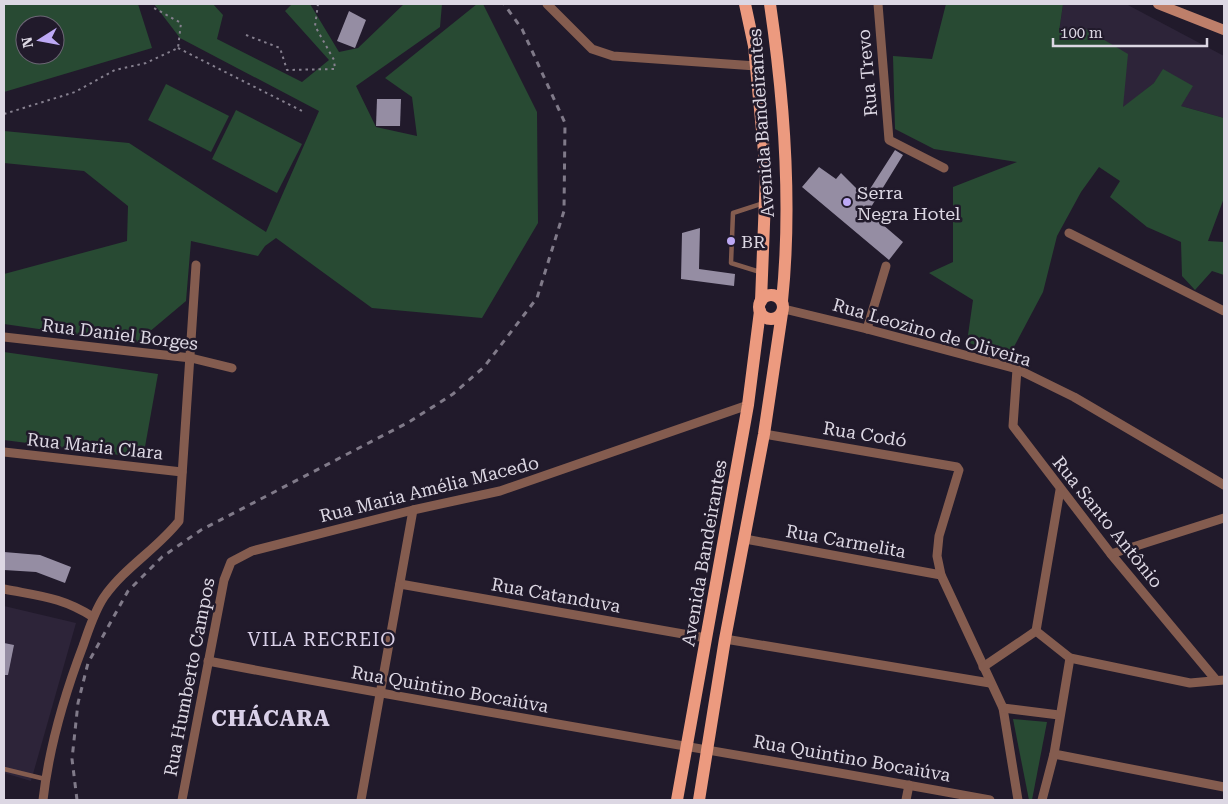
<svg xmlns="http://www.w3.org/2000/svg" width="1228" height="804" font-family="'Roboto Serif',serif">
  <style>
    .built { fill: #2d2439 }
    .green { fill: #284a33; fill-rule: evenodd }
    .building { fill: #958da3 }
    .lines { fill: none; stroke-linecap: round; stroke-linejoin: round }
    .path { stroke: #86808f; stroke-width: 2; stroke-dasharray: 2.5 4; stroke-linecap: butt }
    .service { stroke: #845c4f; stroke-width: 4.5 }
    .minor { stroke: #845c4f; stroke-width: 9 }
    .secondary { stroke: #be7f6a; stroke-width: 10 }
    .primary { stroke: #ec9a7f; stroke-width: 12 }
    .rail { stroke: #807a89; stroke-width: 3; stroke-dasharray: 6 6; stroke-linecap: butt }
    .poi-dot { fill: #bda9f5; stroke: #211a2b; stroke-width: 2 }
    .labels { text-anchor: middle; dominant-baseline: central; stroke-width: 5; stroke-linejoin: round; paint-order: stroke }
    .street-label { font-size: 18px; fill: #dcd7e3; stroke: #211a2b }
    .poi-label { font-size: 18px; fill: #dcd7e3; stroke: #211a2b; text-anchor: start }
    .neighbourhood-label { font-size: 19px; letter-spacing: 1px; fill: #d9d0e8; stroke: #211a2b }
    .district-label { font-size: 22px; font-weight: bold; letter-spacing: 1px; fill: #d9d0e8; stroke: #211a2b }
  </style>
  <rect width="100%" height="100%" fill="#211a2b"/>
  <g class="built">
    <polygon points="1063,4 1126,4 1224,56 1224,118 1181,106 1154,83 1123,108 1059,32"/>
    <polygon points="4,606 76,623 31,781 4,773"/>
  </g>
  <g class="green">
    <path d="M4 4H138L152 48 4 92ZM25 25H55V55H25Z"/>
    <polygon points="154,4 213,4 223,15 217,39 302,82 329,60 285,11 292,4 310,4 339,52 358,48 404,4 442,4 440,27 356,86 376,127 417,136 412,97 385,78 477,4 483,4 537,112 538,223 482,318 372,308 276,238 265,246 258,256 191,241 186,301 136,343 4,324 4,274 127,241 128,206 84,171 4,163 4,131 129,143 266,232 319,111 180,38"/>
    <polygon points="946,4 1063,4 1059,32 1084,28 1128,54 1123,107 1154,83 1163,69 1193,86 1181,106 1224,118 1224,198 1208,241 1224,242 1224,275 1212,271 1195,290 1182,276 1181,242 1147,227 1110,197 1120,181 1099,167 1081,192 1057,236 1043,292 1008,358 967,342 973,300 929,273 953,262 953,187 1017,162 934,149 895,129 893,56 932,59"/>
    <polygon points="166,84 229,116 211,152 148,120"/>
    <polygon points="236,110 302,144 277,193 212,159"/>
    <polygon points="4,352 158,374 143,458 4,440"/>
    <polygon points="1013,719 1047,722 1032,800 1029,800"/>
  </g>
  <g class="building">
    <polygon points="349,11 366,20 355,48 337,41"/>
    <polygon points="377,99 401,99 400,126 376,126"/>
    <polygon points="895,150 903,155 868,212 903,242 889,260 802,187 819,167 836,179 841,173 860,192 864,187 868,192"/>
    <polygon points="700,228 699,269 735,274 734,286 681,279 682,233"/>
    <polygon points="4,552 40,555 71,567 65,583 36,572 4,570"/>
    <polygon points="4,643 14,645 8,675 4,675"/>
  </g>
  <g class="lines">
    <g class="path">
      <polyline points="246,35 280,48 287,70 335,69 334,60 315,26 318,4"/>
      <polyline points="178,48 304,112"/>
      <polyline points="4,114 75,92 115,70 146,63 178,48 181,23 154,8 152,4"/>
    </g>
    <g class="service">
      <polyline points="760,272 731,263 733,213 764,203"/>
      <polyline points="4,769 45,779"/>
    </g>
    <g class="minor">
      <polyline points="547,4 592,49 613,56 756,66"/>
      <polyline points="878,4 889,140 944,168"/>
      <polyline points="1069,233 1224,311"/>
      <polyline points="784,309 867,329 1017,369 1074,397 1224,485"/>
      <polyline points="867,329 886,266"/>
      <polyline points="4,337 191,358 232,368"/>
      <polyline points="1017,369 1013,426 1111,554 1216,680"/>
      <polyline points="764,434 957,467 959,470 939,536 937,556 941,575 1003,708 1018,800"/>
      <polyline points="4,452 182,472"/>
      <polyline points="745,539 941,575"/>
      <polyline points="1111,554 1224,518"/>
      <polyline points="400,584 706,638"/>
      <path d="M4 589C39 596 62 597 93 617"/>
      <polyline points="1036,631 1060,490"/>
      <polyline points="725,639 990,683"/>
      <path d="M208 661C468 711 730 752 990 800"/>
      <polyline points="983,667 1036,631 1070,658 1190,683 1224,680"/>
      <polyline points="1003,708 1059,715"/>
      <polyline points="1054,754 1224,787"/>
      <path d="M43 800C49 747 64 696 83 646 89 629 94 612 104 597 125 567 157 549 179 521L196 265"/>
      <polyline points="182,800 224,580 231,562 252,551 413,510 500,491 748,405"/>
      <polyline points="361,800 413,510"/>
      <polyline points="906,800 909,785"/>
      <polyline points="1042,800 1054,754 1070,658"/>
    </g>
    <polyline class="secondary" points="1158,4 1224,30"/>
    <g class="primary">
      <polyline points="745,4 754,46 766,173 761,301"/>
      <path d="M770 4C784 99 792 205 782 301"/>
      <circle cx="771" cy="307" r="12"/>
      <polyline points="677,800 748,405 760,311"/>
      <polyline points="699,800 725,639 764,434 782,313"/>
    </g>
    <polyline class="rail" points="77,800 72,759 78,703 88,663 128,591 162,557 201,530 409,422 453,394 484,367 537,298 564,211 565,123 522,29 504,4"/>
  </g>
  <g class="poi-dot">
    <circle cx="847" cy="202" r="5"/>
    <circle cx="731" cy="241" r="5"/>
  </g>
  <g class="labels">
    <g class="street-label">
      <text transform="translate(867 73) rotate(-95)">Rua Trevo</text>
      <text transform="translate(761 123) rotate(-94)">Avenida Bandeirantes</text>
      <text transform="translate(932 332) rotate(16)">Rua Leozino de Oliveira</text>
      <text transform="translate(120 334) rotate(7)">Rua Daniel Borges</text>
      <text transform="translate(865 434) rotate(9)">Rua Codó</text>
      <text transform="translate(95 446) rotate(6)">Rua Maria Clara</text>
      <text transform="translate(429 489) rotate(-14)">Rua Maria Amélia Macedo</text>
      <text transform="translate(1108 522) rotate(51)">Rua Santo Antônio</text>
      <text transform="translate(846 541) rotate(10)">Rua Carmelita</text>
      <text transform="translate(704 553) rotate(-80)">Avenida Bandeirantes</text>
      <text transform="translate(556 595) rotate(10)">Rua Catanduva</text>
      <text transform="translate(189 677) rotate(-79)">Rua Humberto Campos</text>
      <text transform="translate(450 689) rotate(10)">Rua Quintino Bocaiúva</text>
      <text transform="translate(852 758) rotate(10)">Rua Quintino Bocaiúva</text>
    </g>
    <g class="poi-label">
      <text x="857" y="192">Serra<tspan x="857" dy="21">Negra Hotel</tspan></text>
      <text x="741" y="241">BR</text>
    </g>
    <g class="neighbourhood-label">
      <text x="322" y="639">VILA RECREIO</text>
    </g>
    <g class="district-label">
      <text x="271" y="718">CHÁCARA</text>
    </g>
  </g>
  <rect width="1228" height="804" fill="none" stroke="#dcd7e3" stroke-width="10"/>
  <g transform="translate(40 40) rotate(259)"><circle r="24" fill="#211a2b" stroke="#6c6675"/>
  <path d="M0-4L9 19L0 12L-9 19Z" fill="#bda9f5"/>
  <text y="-8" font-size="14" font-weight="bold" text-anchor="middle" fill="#dcd7e3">N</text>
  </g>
  <path d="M1053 38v8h154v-8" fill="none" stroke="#dcd7e3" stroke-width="2.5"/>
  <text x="1060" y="38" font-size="15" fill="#dcd7e3" stroke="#211a2b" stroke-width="4" paint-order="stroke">100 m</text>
</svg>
